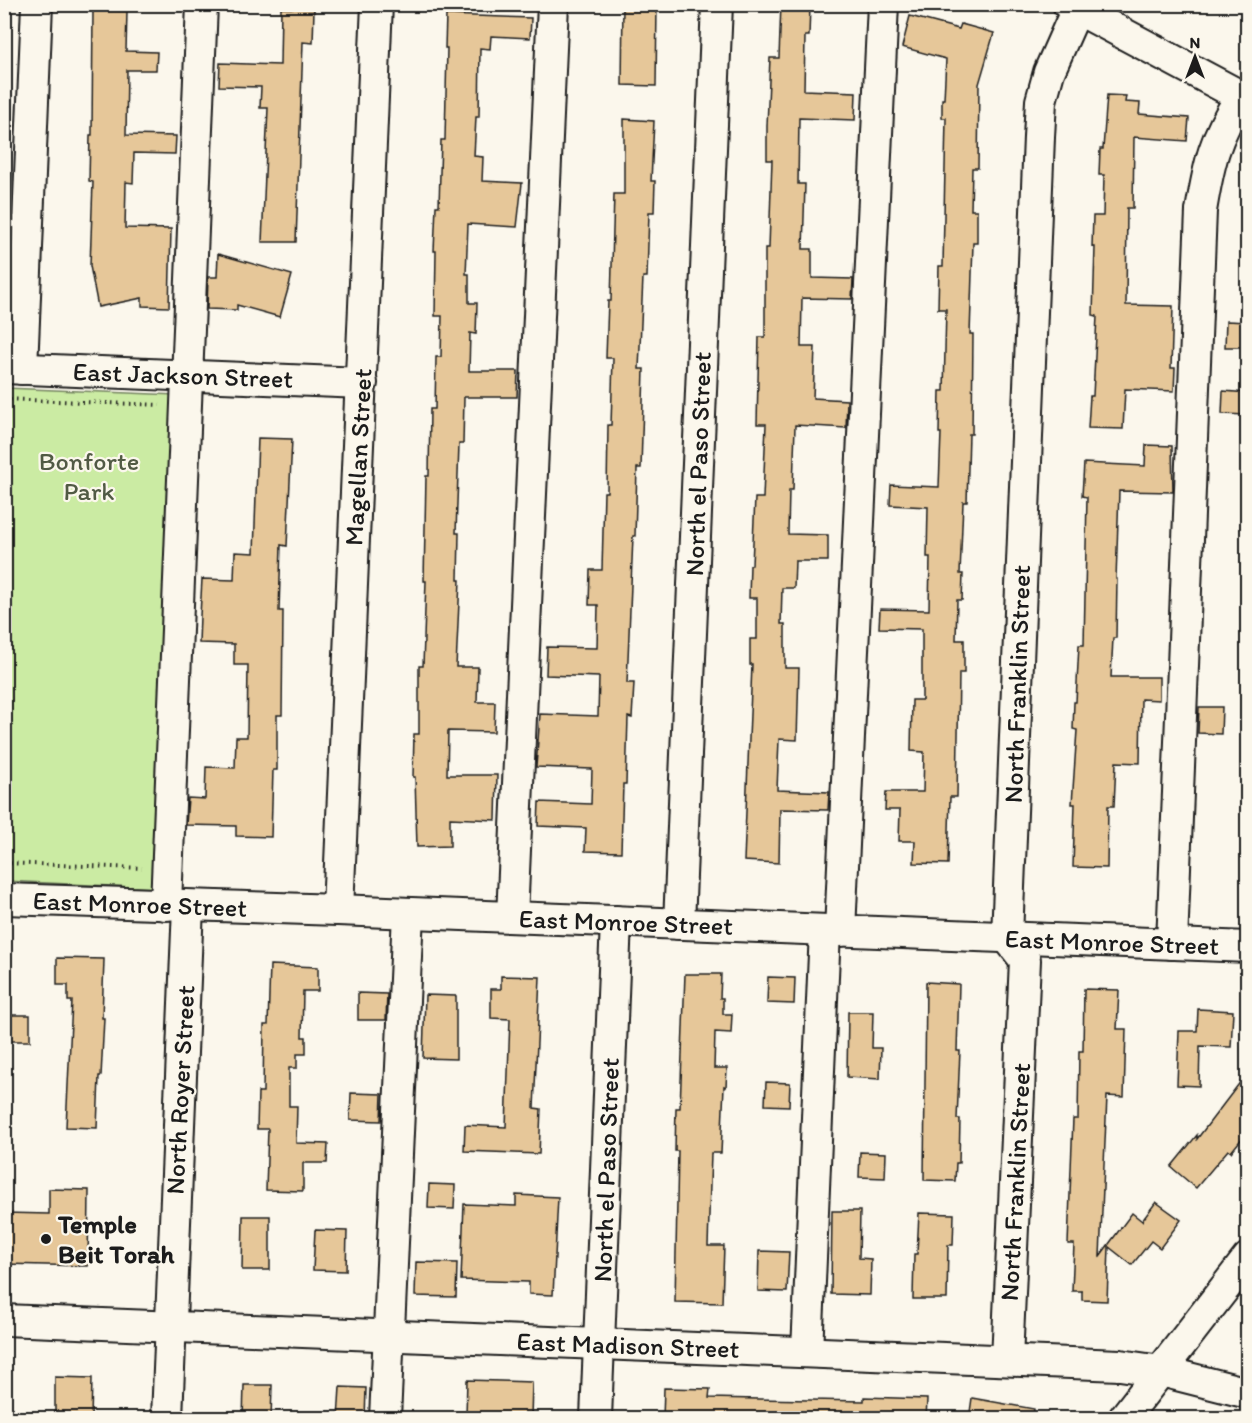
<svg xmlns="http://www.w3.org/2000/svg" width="1252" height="1423" font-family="Itim,sans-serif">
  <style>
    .green { fill: #cbeba3; stroke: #748460; stroke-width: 1.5 }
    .building { fill: #e6c799; stroke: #1c1c1c; stroke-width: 1.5 }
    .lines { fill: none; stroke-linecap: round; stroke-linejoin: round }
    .minor-casing { stroke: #1c1c1c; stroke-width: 34 }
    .path { stroke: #1c1c1c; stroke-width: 4; stroke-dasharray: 1.5 4.5; stroke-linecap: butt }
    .minor { stroke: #fbf7ec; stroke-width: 30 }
    .poi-dot { fill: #1c1c1c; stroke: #fbf7ec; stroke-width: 2 }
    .labels { text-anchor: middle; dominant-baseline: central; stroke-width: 4.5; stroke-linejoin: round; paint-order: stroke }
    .street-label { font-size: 26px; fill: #1c1c1c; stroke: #fbf7ec }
    .park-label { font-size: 26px; fill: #515a44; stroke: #fbf7ec }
    .poi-label { font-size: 26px; font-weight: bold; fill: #1c1c1c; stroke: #fbf7ec; text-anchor: start }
  </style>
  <rect width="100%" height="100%" fill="#fbf7ec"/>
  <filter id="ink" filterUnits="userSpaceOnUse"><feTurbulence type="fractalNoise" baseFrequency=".0167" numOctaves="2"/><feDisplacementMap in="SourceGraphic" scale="12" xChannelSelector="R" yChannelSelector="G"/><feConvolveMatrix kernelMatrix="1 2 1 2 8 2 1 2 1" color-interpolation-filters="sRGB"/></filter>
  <g filter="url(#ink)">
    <polygon class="green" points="5,388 177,395 156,888 5,881"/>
    <g class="building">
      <polygon points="623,4 657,4 656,86 622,85"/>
      <polygon points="781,4 810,4 809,36 805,36 804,90 856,92 855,120 799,118 798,184 805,184 803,249 812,249 812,278 853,279 852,299 802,298 801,347 815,347 813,398 847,400 846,428 795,425 793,490 789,490 788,534 828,535 828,561 795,561 794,588 782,588 781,624 785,624 785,668 799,668 797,740 779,739 777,790 829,792 828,810 780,809 779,863 744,861 752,665 750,665 750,639 757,639 757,598 749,598 750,565 752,565 755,498 763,498 766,424 757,424 759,337 765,337 765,248 769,248 772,160 767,160 767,126 770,58 779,58"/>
      <polygon points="281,8 314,9 313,43 303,42 296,242 262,242 268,108 260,108 261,87 219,86 220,63 280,65"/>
      <polygon points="93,9 127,11 126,51 157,52 156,70 127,70 126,135 176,136 175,154 134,153 133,183 126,182 125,228 171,229 169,307 142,306 142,298 98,307 90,266 93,182 89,181 90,135 92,135"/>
      <polygon points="446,15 531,18 530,38 491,36 490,49 480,48 479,117 476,117 474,156 483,157 482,181 522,183 517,227 468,224 466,274 469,274 469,303 477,303 476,334 470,333 469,371 518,371 517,397 464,397 463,444 459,444 456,533 459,533 458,580 460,580 456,667 478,667 477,702 495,702 494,732 448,731 447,775 497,775 496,820 450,818 450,846 417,847 415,777 413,777 414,734 419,734 419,666 423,666 426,581 424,581 426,476 429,476 430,409 435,409 436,357 441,357 442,316 435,316 436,251 434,251 436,206 439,206 441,140 445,140 447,48 445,48"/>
      <polygon points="910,16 959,29 961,24 994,33 979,84 978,168 972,168 971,210 977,210 977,243 973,243 970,334 973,334 972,434 969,434 967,502 963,502 960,574 963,574 962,600 957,600 956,640 964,640 964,673 959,673 957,797 950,797 948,864 914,863 915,841 899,841 900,810 885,810 886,792 923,792 924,752 911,751 912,700 922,700 922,629 879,628 880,609 929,610 930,557 927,557 928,507 890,505 891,485 939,487 941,433 939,433 940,391 944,391 946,309 938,309 939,266 943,266 946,118 942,118 942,99 944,99 946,59 902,47"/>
      <polygon points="1107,95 1126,96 1125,102 1140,103 1139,114 1189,118 1187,141 1134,137 1133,208 1127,208 1126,305 1173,306 1171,368 1175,368 1174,391 1125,389 1123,429 1088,428 1090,396 1093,396 1097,316 1093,315 1095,247 1092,247 1093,216 1103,216 1104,175 1099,175 1100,149 1103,149"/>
      <polygon points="624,119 654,121 651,181 655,181 654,212 649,212 647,277 643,277 639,369 644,369 641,468 637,468 635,536 633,536 627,683 634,683 632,718 628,717 626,784 623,784 621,852 585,851 586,828 538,826 539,802 591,804 592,769 536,767 540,714 598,716 599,677 546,675 547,647 597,648 598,605 589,605 590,570 602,570 604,492 607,492 608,425 611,425 613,358 606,358 608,301 611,301 614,194 624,194"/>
      <polygon points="218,254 292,275 280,317 237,305 237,310 207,309 208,277 217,277"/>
      <polygon points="1226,321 1248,322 1248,347 1225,347"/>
      <polygon points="1223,391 1248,393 1248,415 1222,414"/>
      <polygon points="258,438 292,439 287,546 281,545 279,611 283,611 282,715 277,715 277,770 273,770 271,837 236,836 236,826 186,825 188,798 205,799 206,767 235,768 236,737 247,737 248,665 234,665 234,644 199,643 200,616 202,579 234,580 235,552 254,553"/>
      <polygon points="1146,445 1172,446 1173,492 1119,491 1116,579 1117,579 1116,638 1113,638 1111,677 1159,677 1159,700 1141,699 1140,763 1116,762 1114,806 1108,806 1107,868 1073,867 1075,804 1072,804 1077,730 1073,729 1074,702 1076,702 1079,645 1084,645 1087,497 1082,496 1084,463 1145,466"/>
      <polygon points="1199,707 1222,707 1221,734 1198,733"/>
      <polygon points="57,958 104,959 102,1018 104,1018 101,1076 99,1076 97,1128 66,1127 72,1001 68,1001 68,985 57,985"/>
      <polygon points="270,965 318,967 318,991 303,991 302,1037 306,1037 306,1054 297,1054 297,1068 289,1068 289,1106 297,1106 296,1143 328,1144 327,1163 303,1163 303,1191 266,1190 268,1129 257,1129 258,1092 263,1092 264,1025 268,1025"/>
      <polygon points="685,974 721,974 720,998 723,998 723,1014 732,1014 731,1033 715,1032 714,1068 727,1068 726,1087 724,1086 721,1153 711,1153 708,1246 724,1246 722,1303 675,1302 678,1151 675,1151 676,1108 680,1108"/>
      <polygon points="501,976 540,977 534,1108 541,1109 539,1154 464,1151 465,1125 506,1127 510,1019 491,1018 491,989 501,989"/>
      <polygon points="768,977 795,978 794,1004 767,1003"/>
      <polygon points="926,982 959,984 957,1051 960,1051 957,1119 960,1119 959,1163 956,1163 955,1181 924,1180"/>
      <polygon points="1084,989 1119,990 1117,1029 1126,1029 1124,1097 1107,1096 1100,1256 1132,1213 1142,1221 1156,1202 1181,1220 1160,1248 1151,1241 1132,1265 1109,1247 1107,1301 1082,1300 1082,1291 1072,1291 1074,1244 1068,1244 1073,1119 1078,1119 1079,1051 1083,1051"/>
      <polygon points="358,993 387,994 386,1020 358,1020"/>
      <polygon points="425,995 456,996 456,1059 423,1058"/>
      <polygon points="1198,1009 1233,1011 1231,1047 1200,1046 1199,1086 1177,1085 1179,1031 1197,1031"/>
      <polygon points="848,1012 873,1012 872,1048 881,1048 880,1079 847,1077"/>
      <rect x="4" y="1015" width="26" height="26"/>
      <polygon points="1248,1072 1248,1131 1231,1152 1228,1150 1196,1188 1171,1167 1197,1135 1197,1139"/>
      <polygon points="766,1082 790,1083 789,1106 765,1105"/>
      <polygon points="351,1093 382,1094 381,1121 350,1120"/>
      <polygon points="860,1152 886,1153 885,1178 859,1177"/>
      <polygon points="429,1184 455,1185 454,1209 428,1208"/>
      <polygon points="49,1189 89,1190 88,1266 4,1264 4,1213 49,1214"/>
      <polygon points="516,1195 558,1197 553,1295 529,1294 529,1282 461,1280 464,1204 516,1206"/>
      <polygon points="832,1211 860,1211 859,1258 871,1259 870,1295 831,1294"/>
      <polygon points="919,1213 954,1214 953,1245 948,1245 947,1299 913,1299 914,1254 917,1254"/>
      <polygon points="243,1216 270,1216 270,1270 242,1270"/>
      <polygon points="315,1230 347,1231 346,1271 313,1270"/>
      <polygon points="759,1251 789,1252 787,1292 758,1291"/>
      <polygon points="416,1262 457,1263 456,1297 415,1296"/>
      <polygon points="55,1377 92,1378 91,1419 55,1419"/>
      <polygon points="467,1380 532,1382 531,1418 466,1416"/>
      <polygon points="244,1385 272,1385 271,1419 243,1419"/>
      <polygon points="340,1387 366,1388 365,1419 338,1419"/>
      <polygon points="664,1388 710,1389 709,1398 864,1401 864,1397 927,1399 926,1419 663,1419"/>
      <polygon points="972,1398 1034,1409 1033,1419 969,1419"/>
    </g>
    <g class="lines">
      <g class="minor-casing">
        <g id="minor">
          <polyline points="1068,4 1248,100"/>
          <polyline points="4,368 362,383"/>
          <polyline points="22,369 37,4"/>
          <polyline points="4,899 338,910 1248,947"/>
          <polyline points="166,905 202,4"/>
          <polyline points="338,910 377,4"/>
          <polyline points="512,917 553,4"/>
          <polyline points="679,924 717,4"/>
          <polyline points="840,931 883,4"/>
          <path d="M1172 944 1201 211C1209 163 1214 138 1241 97"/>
          <polyline points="4,1320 1120,1365 1161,1371 1248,1393"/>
          <polyline points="807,1352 825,930"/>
          <polyline points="1007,1360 1025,960 1007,937 1039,137 1041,101 1049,72 1077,9"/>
          <polyline points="167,1418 188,906"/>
          <polyline points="385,1418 408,913"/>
          <polyline points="596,1418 616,921"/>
          <polyline points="1124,1418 1248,1258"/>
        </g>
      </g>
      <g class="path">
        <polyline points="4,399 160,405"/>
        <polyline points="4,863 142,868"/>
      </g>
      <use href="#minor" class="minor"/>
    </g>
  </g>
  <circle class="poi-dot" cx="46" cy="1239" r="6"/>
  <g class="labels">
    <g class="street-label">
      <text transform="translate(183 375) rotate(2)">East Jackson Street</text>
      <text transform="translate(358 457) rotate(-87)">Magellan Street</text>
      <text transform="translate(698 464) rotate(-88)">North el Paso Street</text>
      <text transform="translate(1017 684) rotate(-88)">North Franklin Street</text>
      <text transform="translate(140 904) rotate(2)">East Monroe Street</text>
      <text transform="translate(626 922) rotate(2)">East Monroe Street</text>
      <text transform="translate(1112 942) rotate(2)">East Monroe Street</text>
      <text transform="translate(180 1090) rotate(-87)">North Royer Street</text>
      <text transform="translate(606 1170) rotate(-88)">North el Paso Street</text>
      <text transform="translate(1015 1182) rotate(-87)">North Franklin Street</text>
      <text transform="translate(628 1345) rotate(2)">East Madison Street</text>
    </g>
    <g class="park-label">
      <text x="89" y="461">Bonforte<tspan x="89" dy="30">Park</tspan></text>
    </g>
    <g class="poi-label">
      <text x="58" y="1224">Temple<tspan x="58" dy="30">Beit Torah</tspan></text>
    </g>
  </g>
  <rect width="1252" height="1423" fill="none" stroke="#fbf7ec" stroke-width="24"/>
  <rect x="12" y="12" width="1228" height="1399" fill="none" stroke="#1c1c1c" stroke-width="2" filter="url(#ink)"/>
  <g transform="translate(1195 57)" stroke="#fbf7ec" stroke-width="4.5" paint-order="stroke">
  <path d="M0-4.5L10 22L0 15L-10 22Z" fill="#1c1c1c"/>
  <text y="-9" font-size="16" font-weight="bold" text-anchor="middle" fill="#1c1c1c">N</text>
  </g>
</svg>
